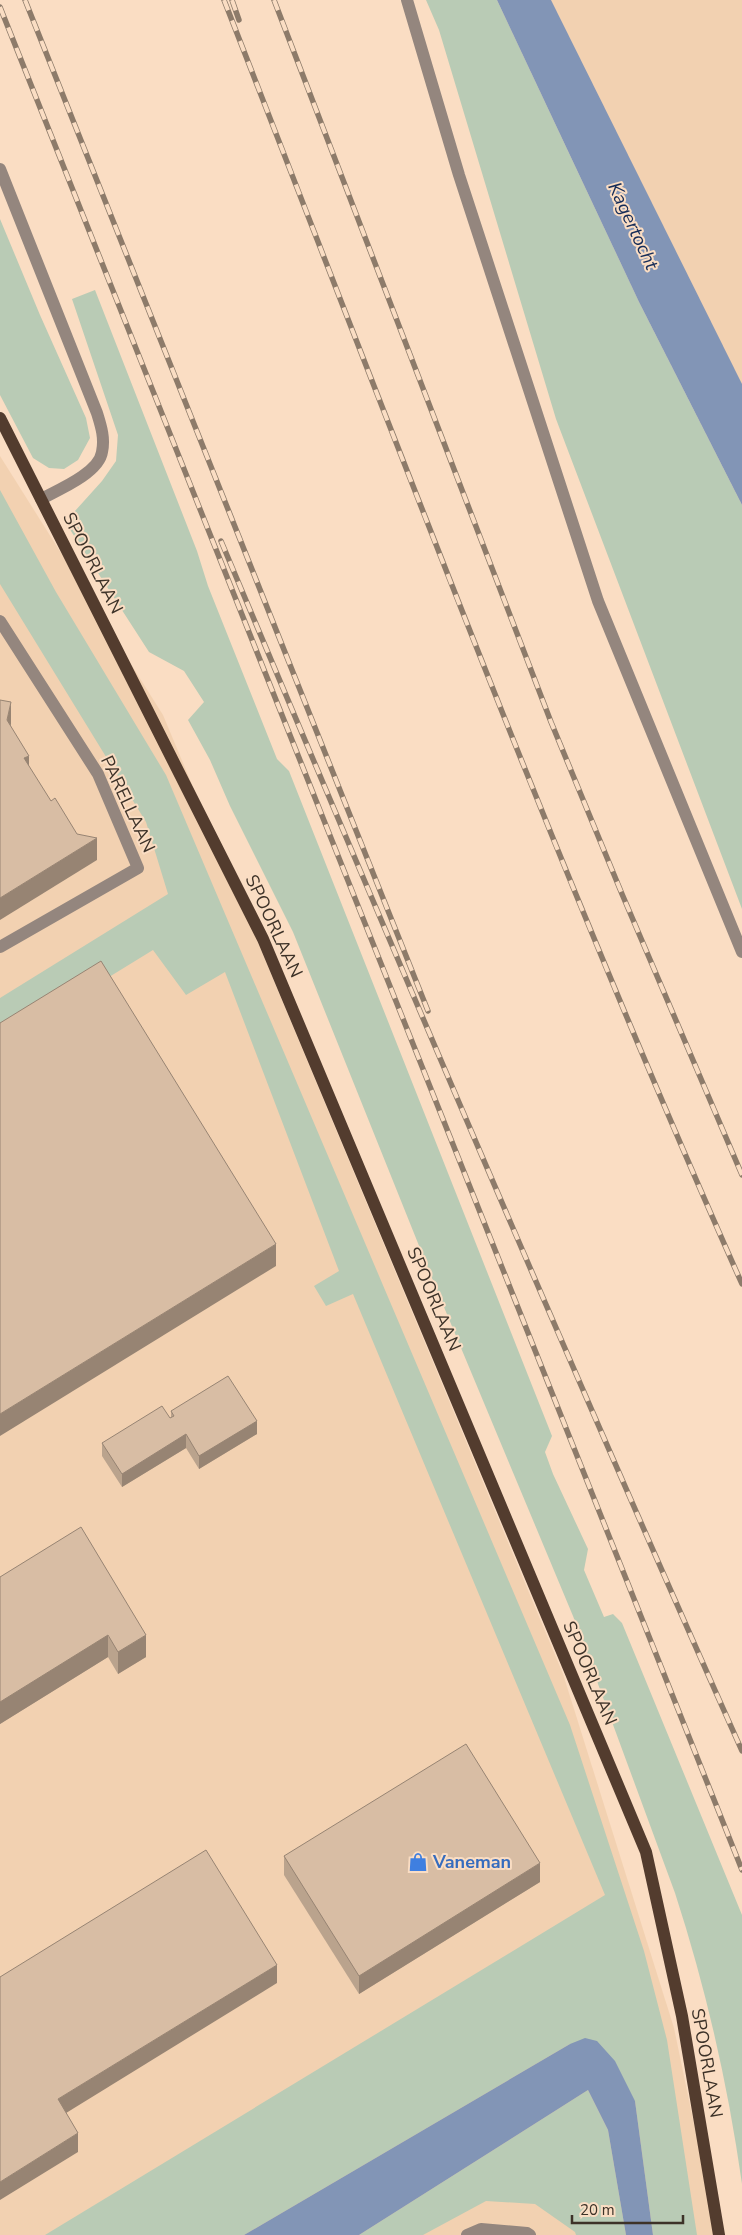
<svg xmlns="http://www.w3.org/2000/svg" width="742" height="2235" font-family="'Nunito Sans',sans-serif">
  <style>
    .built { fill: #f2d1b1 }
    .green { fill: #b9cbb5 }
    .water { fill: #8295b6 }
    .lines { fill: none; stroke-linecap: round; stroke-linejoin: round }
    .minor { stroke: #94867e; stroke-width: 12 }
    .major { stroke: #533c2e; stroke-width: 12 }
    .rail-casing { stroke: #8d7b6a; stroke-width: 5.5 }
    .rail { stroke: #faddc3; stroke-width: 4; stroke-dasharray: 11; stroke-linecap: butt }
    .wall { fill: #baa38d }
    .shaded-wall { fill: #978473 }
    .building { fill: #d8bda4; stroke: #978473 }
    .labels { text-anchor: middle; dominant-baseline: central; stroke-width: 4; stroke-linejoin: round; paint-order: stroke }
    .street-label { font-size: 18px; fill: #3d3228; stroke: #faddc3 }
    .shop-label { font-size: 18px; font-weight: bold; fill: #366cbe; stroke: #faddc3; text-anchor: start }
    .water-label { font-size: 19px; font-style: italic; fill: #152c58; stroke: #faddc3 }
  </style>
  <rect width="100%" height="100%" fill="#faddc3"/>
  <g class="built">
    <polygon points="528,0 742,0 742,429"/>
    <polygon points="0,456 163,715 563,1674 674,2028 717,2235 0,2235"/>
  </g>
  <g class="green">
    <polygon points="426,0 497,0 639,302 742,505 742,909 556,419 439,30"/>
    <polygon points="0,219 40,315 86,418 90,438 78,460 64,469 49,468 33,458 0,395"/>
    <path d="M95 290 197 551 208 586 277 759 289 771 552 1436 545 1452 553 1474 588 1549 584 1570 604 1617 613 1614 622 1623 742 1915V2184C728 2085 706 1988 675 1893L573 1616 436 1288 293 932 230 806 210 760 188 720 204 702 184 671 149 652 69 528 75 511 102 481 116 461 118 435 72 299Z"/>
    <polygon points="0,490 56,592 166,775 570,1725 644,1951 667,2040 697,2235 653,2235 635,2101 570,2044 244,2235 45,2235 605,1895 353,1294 326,1306 314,1286 339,1271 225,972 186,995 153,950 0,1044 0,998 168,894 146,822 0,584"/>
    <polygon points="588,2090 608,2130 626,2235 576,2235 575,2232 535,2204 486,2201 423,2235 359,2235"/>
  </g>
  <g class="water">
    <polygon points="497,0 551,0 742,384 742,505 639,302"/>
    <polygon points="585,2038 597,2041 615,2061 635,2101 653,2235 626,2235 608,2130 588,2090 359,2235 244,2235 570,2044"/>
  </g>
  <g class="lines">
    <g class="minor">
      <polyline points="407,0 459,175 598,601 742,952"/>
      <path d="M0 169 97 413C101 426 105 438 102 452 99 473 58 490 41 499"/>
      <polyline points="0,621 98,774 138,868 0,947"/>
      <polyline points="467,2235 481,2229 527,2233 530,2235"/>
    </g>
    <polyline class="major" points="0,418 263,939 646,1852 682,2016 719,2235"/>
    <g class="rail-casing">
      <g id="rail">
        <polyline points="25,0 428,1011"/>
        <path d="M224 0C392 430 554 862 742 1284"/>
        <polyline points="232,0 239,20"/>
        <polyline points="274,0 551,722 622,894 742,1175"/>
        <polyline points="0,7 742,1870"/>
        <path d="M221 541C391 945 563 1350 742 1751"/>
      </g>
    </g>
    <use href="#rail" class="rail"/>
  </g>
  <g class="wall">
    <polygon points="171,1411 257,1434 199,1469 186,1448 122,1487 102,1456 102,1443 170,1418 171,1417"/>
    <polygon points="0,1577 146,1657 118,1674 108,1657 0,1724"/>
    <polygon points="284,1856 540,1882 359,1994 284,1875"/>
  </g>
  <g class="shaded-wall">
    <polygon points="11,702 11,724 7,742 7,720"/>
    <polygon points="29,756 29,778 24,758"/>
    <polygon points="97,838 97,860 0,920 0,898"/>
    <polygon points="276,1244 276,1266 0,1436 0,1414"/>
    <polygon points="257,1421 257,1434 199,1469 199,1456"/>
    <polygon points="186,1434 186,1448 122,1487 122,1474"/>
    <polygon points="108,1635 108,1657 0,1724 0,1702"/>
    <polygon points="146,1635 146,1657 118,1674 118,1652"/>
    <polygon points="540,1863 540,1882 359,1994 359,1976"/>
    <polygon points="277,1965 277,1983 58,2118 58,2099"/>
    <polygon points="78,2133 78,2152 0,2200 0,2182"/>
  </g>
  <g class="building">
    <polygon points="0,700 11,702 7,720 29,756 24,758 51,801 55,798 77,834 97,838 0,898"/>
    <polygon points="101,961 276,1244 0,1414 0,1023"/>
    <polygon points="228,1376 257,1421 199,1456 186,1434 122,1474 102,1443 162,1406 170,1418 174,1416 171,1411"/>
    <polygon points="81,1527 146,1635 118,1652 108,1635 0,1702 0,1577"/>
    <polygon points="466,1744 540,1863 359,1976 284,1856"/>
    <polygon points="206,1850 277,1965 58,2099 78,2133 0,2182 0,1977"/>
  </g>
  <defs>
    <g id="shop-bare" transform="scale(1.5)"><path d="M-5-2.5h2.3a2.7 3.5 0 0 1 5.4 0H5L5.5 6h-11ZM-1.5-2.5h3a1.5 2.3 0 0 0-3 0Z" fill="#3f7fe0" stroke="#faddc3" stroke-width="2.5" paint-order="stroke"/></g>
  </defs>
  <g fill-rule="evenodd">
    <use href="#shop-bare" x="418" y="1862"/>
  </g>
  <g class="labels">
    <g class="street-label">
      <text transform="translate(93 563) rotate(63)">SPOORLAAN</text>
      <text transform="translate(128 804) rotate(65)">PARELLAAN</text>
      <text transform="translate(274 926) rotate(65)">SPOORLAAN</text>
      <text transform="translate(434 1299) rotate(67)">SPOORLAAN</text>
      <text transform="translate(590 1673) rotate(67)">SPOORLAAN</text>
      <text transform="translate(707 2063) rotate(80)">SPOORLAAN</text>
    </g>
    <g class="shop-label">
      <text x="433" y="1862">Vaneman</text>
    </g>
    <g class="water-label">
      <text transform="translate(633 226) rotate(65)">Kagertocht</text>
    </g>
  </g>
  <path d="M572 2215v8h111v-8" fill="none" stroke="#3d3228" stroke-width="2.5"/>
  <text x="580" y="2215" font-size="15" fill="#3d3228" stroke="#faddc3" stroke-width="4" paint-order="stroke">20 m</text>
</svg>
